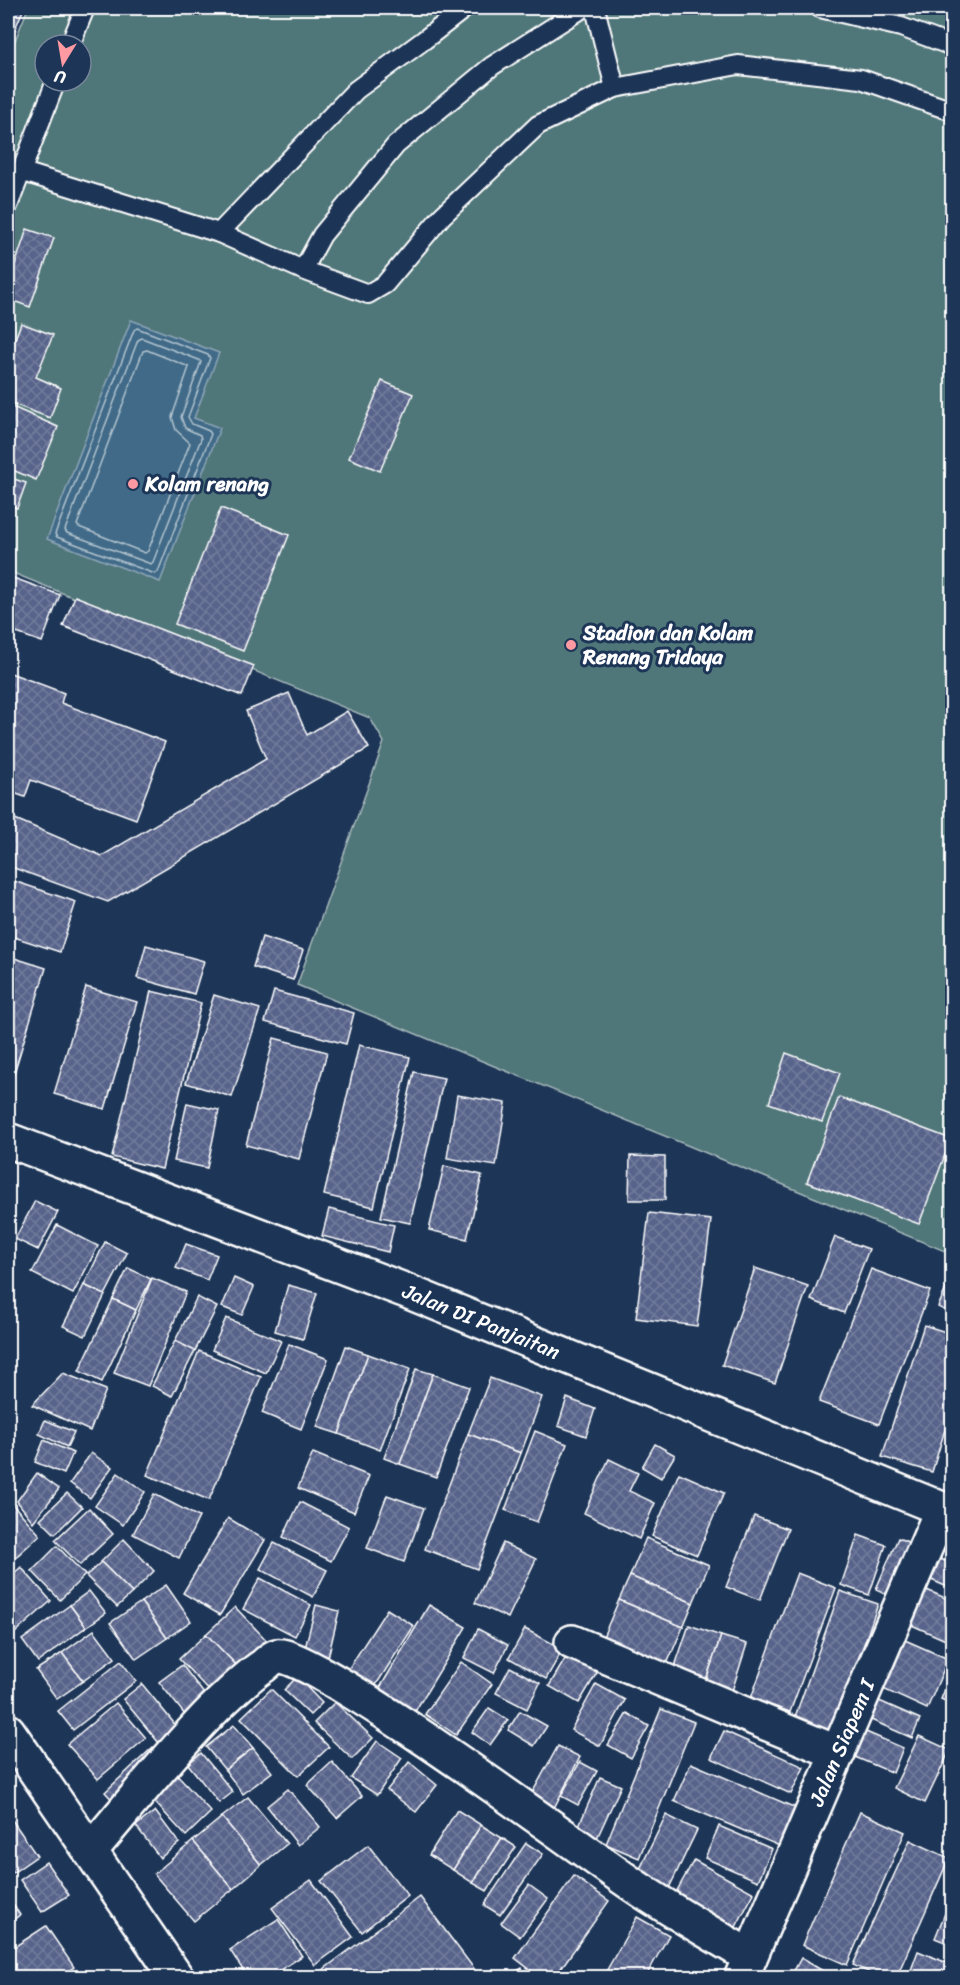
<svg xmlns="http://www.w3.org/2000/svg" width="960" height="1985" font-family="Sriracha,sans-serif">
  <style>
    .park { fill: #507679; stroke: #a8babc; stroke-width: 1.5; fill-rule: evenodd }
    .water { fill: #416b88; stroke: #8da6b8; stroke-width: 1.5 }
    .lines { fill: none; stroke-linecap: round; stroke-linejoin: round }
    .shore { stroke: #b3c4cf; stroke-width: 1.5 }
    .building { fill: url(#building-cross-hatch); stroke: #fff; stroke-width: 1.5 }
    .lane-casing { stroke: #fff; stroke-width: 22 }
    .street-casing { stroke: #fff; stroke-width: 38 }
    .secondary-casing { stroke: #fff; stroke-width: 38 }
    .primary-casing { stroke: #fff; stroke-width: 38 }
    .lane { stroke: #1d3557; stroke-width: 18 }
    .street { stroke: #1d3557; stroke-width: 33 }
    .secondary { stroke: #1d3557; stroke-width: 33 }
    .primary { stroke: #1d3557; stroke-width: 33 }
    .poi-dot { fill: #ff9aa2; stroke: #1d3557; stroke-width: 2 }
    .labels { text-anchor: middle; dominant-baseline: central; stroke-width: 6; stroke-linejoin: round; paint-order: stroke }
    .poi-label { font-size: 21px; font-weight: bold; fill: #fff; stroke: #1d3557; text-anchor: start }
    .street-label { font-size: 21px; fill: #fff; stroke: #1d3557 }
  </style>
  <defs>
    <pattern id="building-cross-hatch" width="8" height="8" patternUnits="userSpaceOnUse" patternTransform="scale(1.5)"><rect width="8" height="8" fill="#58648b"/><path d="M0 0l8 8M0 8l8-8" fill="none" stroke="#717b9c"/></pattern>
  </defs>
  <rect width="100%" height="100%" fill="#1d3557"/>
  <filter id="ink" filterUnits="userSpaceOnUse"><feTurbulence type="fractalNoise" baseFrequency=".0167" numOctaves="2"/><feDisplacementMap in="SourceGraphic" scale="12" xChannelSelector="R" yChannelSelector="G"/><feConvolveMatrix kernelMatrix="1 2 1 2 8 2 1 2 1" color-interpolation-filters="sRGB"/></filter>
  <g filter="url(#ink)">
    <path class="park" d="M28 8H943L952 10V1254L297 985 384 742 370 718 8 571V58ZM45 45H81V81H45Z"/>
    <polygon class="water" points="131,320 219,353 194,418 220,428 160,582 47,539"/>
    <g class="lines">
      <g class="shore">
        <polygon points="137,328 208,355 210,358 188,417 192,424 209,431 211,434 158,572 155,574 57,537 55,534 134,330"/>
        <polygon points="142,338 199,360 201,362 181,417 185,428 200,435 201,439 153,562 151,564 67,533 65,530 138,340"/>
        <polygon points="147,350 189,367 172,417 176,430 190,443 148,551 145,553 79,527 77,525 143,351"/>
      </g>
    </g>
    <g class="building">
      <polygon points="8,8 24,8 8,45"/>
      <polygon points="27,229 54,238 30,307 8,299 8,286"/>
      <polygon points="21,323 53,335 36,377 61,388 50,418 8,402 8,358"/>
      <polygon points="382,381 413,394 380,471 349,458"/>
      <polygon points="8,405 58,427 36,480 8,468"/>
      <polygon points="8,477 26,483 17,508 8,505"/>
      <polygon points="221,508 289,535 243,651 175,624"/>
      <polygon points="8,576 60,595 42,642 8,630"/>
      <polygon points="75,596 254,666 242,696 63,626"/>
      <polygon points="8,672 64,693 61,703 165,742 136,819 31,780 25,797 8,791"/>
      <polygon points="289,693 307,735 347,711 369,748 108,902 8,866 8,816 102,856 266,759 246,711"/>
      <polygon points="8,879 76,902 60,952 8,935"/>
      <polygon points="262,937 303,950 293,980 253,967"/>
      <polygon points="146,945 204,961 194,994 137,978"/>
      <polygon points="8,956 46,968 8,1093"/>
      <polygon points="86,987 137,1002 105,1109 54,1094"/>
      <polygon points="151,991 201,1003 162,1169 112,1157"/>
      <polygon points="274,991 354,1013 346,1044 265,1022"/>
      <polygon points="214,995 260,1009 232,1097 186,1083"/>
      <polygon points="274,1038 327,1052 299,1159 246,1145"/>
      <polygon points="359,1045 410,1057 374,1207 324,1195"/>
      <polygon points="786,1053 840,1073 822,1122 769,1103"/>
      <polygon points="414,1072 444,1078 410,1223 381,1217"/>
      <polygon points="457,1095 506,1103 496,1166 447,1158"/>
      <polygon points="839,1097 951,1139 919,1224 807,1182"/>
      <polygon points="187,1103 219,1110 207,1168 174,1161"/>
      <polygon points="630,1156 665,1157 665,1200 629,1200"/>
      <polygon points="444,1166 482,1175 467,1239 429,1230"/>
      <polygon points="35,1201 58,1212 38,1250 15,1239"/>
      <polygon points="329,1209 394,1225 388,1252 322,1236"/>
      <polygon points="649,1213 711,1220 697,1326 636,1318"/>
      <polygon points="57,1225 98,1246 73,1294 32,1273"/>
      <polygon points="835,1237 869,1249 844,1313 811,1300"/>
      <polygon points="105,1242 127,1253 105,1295 84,1285"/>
      <polygon points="186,1244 217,1255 207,1280 176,1268"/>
      <polygon points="128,1268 151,1279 136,1310 113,1299"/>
      <polygon points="755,1268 808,1286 775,1383 722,1365"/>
      <polygon points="871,1269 930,1291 879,1424 819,1402"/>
      <polygon points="152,1278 186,1292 148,1386 114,1373"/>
      <polygon points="234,1278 254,1287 242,1315 222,1307"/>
      <polygon points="949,1282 952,1283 952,1314 938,1307"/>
      <polygon points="84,1285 105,1295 85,1336 63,1326"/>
      <polygon points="288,1285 317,1293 303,1339 275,1331"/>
      <polygon points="197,1297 217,1307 195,1351 175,1341"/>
      <polygon points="113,1299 136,1310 102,1382 79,1371"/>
      <polygon points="226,1318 281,1341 266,1373 212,1350"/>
      <polygon points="924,1325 952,1334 952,1407 932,1472 882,1457"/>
      <polygon points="175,1341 195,1351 172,1396 152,1386"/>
      <polygon points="289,1344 328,1359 301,1429 262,1413"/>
      <polygon points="346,1346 368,1354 339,1434 317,1427"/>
      <polygon points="199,1351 261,1377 209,1500 147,1475"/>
      <polygon points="368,1354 410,1369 380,1450 339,1434"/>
      <polygon points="416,1369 433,1374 400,1464 384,1458"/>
      <polygon points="63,1373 106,1390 90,1431 32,1405"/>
      <polygon points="433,1374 469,1387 436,1477 400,1464"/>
      <polygon points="490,1378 542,1397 521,1453 468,1434"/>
      <polygon points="567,1398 595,1409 586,1436 558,1426"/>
      <polygon points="45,1420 74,1432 67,1447 39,1434"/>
      <polygon points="535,1431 567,1444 537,1522 505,1510"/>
      <polygon points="468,1434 521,1453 477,1569 425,1549"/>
      <polygon points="44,1440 73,1453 64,1474 35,1462"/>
      <polygon points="655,1444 675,1455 661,1478 642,1467"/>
      <polygon points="91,1453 112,1467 90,1498 70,1483"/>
      <polygon points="313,1453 369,1476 354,1512 298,1488"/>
      <polygon points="609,1459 638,1473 629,1491 655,1503 639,1539 584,1513"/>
      <polygon points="37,1473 59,1489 33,1522 17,1501"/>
      <polygon points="118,1473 145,1492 123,1525 95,1506"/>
      <polygon points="679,1473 724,1493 697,1555 652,1536"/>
      <polygon points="67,1493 82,1507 55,1534 40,1519"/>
      <polygon points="154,1494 199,1517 179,1558 133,1534"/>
      <polygon points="387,1495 424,1508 404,1562 367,1548"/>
      <polygon points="8,1499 40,1535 8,1564"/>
      <polygon points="300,1502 349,1527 331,1561 283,1537"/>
      <polygon points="89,1508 113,1534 80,1565 55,1540"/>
      <polygon points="754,1516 788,1529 760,1600 726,1587"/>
      <polygon points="228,1518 265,1540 220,1615 183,1593"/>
      <polygon points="858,1535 886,1545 869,1595 841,1585"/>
      <polygon points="646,1538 709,1565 693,1603 630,1576"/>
      <polygon points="898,1538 913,1544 891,1596 876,1589"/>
      <polygon points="124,1539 154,1571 132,1593 101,1562"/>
      <polygon points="274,1543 327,1570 313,1597 260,1569"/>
      <polygon points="503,1543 536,1559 508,1618 475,1603"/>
      <polygon points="57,1546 85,1575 60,1600 32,1571"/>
      <polygon points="936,1557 952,1564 952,1589 927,1578"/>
      <polygon points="101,1562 132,1593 117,1607 86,1576"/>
      <polygon points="21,1567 51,1601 8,1639 8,1579"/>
      <polygon points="797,1573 836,1588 790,1712 751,1698"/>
      <polygon points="630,1576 693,1603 683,1627 619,1600"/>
      <polygon points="260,1578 311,1605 295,1636 243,1609"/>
      <polygon points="166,1585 191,1621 167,1638 141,1602"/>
      <polygon points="920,1587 952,1601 952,1637 950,1642 905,1622"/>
      <polygon points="89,1591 106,1613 86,1627 70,1605"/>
      <polygon points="840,1591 878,1604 831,1739 792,1725"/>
      <polygon points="619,1600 683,1627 663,1673 599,1646"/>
      <polygon points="141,1602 167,1638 136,1659 110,1623"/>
      <polygon points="70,1605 86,1627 38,1662 22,1640"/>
      <polygon points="316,1605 339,1611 326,1666 302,1660"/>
      <polygon points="429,1605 466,1627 414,1713 378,1691"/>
      <polygon points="235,1607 271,1645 243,1672 206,1634"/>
      <polygon points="387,1609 414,1626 374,1688 347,1671"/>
      <polygon points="689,1625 721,1636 704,1686 672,1675"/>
      <polygon points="478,1629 508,1645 494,1673 464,1658"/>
      <polygon points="525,1629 563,1649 546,1679 509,1658"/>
      <polygon points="94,1630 115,1658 83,1681 62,1653"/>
      <polygon points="206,1634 243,1672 216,1698 179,1659"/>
      <polygon points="721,1636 747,1644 731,1694 704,1686"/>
      <polygon points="905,1640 948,1659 927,1709 883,1689"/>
      <polygon points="62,1653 83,1681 57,1699 36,1670"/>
      <polygon points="568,1654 598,1671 579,1703 549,1686"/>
      <polygon points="121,1661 136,1681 73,1730 58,1711"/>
      <polygon points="461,1662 492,1684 456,1735 425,1714"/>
      <polygon points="182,1665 211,1703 189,1720 159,1682"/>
      <polygon points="510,1667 540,1683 527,1709 496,1693"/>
      <polygon points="952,1672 952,1704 941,1699"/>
      <polygon points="297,1677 322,1703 310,1715 284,1690"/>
      <polygon points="142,1684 182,1733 163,1748 123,1699"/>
      <polygon points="596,1684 625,1700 600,1746 571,1730"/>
      <polygon points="271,1689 329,1747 298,1776 241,1718"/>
      <polygon points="877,1700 920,1719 912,1738 869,1719"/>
      <polygon points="335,1702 373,1738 352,1759 314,1723"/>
      <polygon points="116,1703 146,1738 98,1779 67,1744"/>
      <polygon points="489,1708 508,1720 490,1745 472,1732"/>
      <polygon points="661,1709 694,1722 639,1858 606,1844"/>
      <polygon points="520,1711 547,1726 534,1746 508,1730"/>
      <polygon points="627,1713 649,1726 631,1758 608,1745"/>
      <polygon points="234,1725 253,1748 225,1770 206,1747"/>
      <polygon points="724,1731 804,1767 791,1794 711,1758"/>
      <polygon points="866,1732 903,1748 893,1773 855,1757"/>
      <polygon points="919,1736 950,1750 925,1803 894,1788"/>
      <polygon points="377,1741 402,1758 377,1795 351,1778"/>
      <polygon points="558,1746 580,1757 553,1810 530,1797"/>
      <polygon points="153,1747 166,1760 117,1805 105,1792"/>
      <polygon points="253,1748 272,1772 243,1794 225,1770"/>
      <polygon points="201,1753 233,1792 219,1803 188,1764"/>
      <polygon points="332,1762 362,1796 337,1818 307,1785"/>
      <polygon points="409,1762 437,1785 416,1812 387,1790"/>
      <polygon points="580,1762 597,1771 578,1805 561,1796"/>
      <polygon points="691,1763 798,1809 782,1847 674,1801"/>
      <polygon points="176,1774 211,1812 186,1836 150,1797"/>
      <polygon points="952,1776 952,1800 944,1796"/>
      <polygon points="600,1777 621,1786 597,1838 577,1830"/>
      <polygon points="288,1789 320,1827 298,1845 267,1806"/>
      <polygon points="248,1797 287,1844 261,1865 222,1817"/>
      <polygon points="457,1810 481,1825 453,1870 429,1855"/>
      <polygon points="155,1811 179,1843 160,1858 136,1826"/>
      <polygon points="860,1812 905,1832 847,1965 802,1945"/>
      <polygon points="8,1814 37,1856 8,1876"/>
      <polygon points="666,1815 697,1830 669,1888 638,1873"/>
      <polygon points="222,1817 261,1865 233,1889 193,1841"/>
      <polygon points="481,1825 502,1838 473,1883 453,1870"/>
      <polygon points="719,1826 772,1849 758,1881 705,1858"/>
      <polygon points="502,1838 516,1847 487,1891 473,1883"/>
      <polygon points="910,1840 949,1858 896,1978 881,1978 853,1965"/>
      <polygon points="193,1841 233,1889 194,1921 154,1874"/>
      <polygon points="526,1843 543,1854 500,1915 484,1905"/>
      <polygon points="368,1845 408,1896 362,1932 321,1881"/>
      <polygon points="694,1860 754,1893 730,1938 669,1905"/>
      <polygon points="46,1862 69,1895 42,1912 20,1880"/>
      <polygon points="574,1876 609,1901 554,1978 541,1978 515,1958"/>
      <polygon points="311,1880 353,1937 315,1965 272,1908"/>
      <polygon points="529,1885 548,1899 520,1937 501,1923"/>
      <polygon points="952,1896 952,1945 935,1938"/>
      <polygon points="8,1897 20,1915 8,1923"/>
      <polygon points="420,1897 481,1978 312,1978"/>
      <polygon points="637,1917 669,1935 645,1978 608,1978 604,1975"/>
      <polygon points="278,1919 302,1956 268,1978 248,1978 230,1950"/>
      <polygon points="46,1926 74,1967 59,1978 8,1978 8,1951"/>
      <polygon points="918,1951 952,1965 952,1978 908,1978"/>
      <polygon points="801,1958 835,1978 790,1978"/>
      <polygon points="522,1968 527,1978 504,1978"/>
    </g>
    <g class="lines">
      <g class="lane-casing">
        <g id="lane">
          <polyline points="595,8 615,88"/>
          <polyline points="820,8 901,27 952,46"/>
          <polyline points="70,45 85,8"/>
          <polyline points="20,171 219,233 303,270 322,235 396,145 492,66 583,8"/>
          <polyline points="8,206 56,81"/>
          <polyline points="219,233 356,90 424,40 465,8"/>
          <polyline points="303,270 368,294 385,284 442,216 538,125 615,88 738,65 861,79 952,111"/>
        </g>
      </g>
      <g class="street-casing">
        <g id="street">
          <polyline points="572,1642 838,1753"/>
          <path d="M90 1851C131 1804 170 1753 215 1708 231 1693 245 1678 263 1666 267 1663 272 1657 277 1656 309 1649 580 1848 623 1878 664 1907 708 1931 750 1957"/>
          <path id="s1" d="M742 1976 942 1509"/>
        </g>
      </g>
      <g class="secondary-casing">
        <g id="secondary">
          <path id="s2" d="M8 1140 404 1290 952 1513"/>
        </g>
      </g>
      <g class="primary-casing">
        <polyline id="primary" points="8,1731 177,1978"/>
      </g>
      <use href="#lane" class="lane"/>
      <use href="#street" class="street"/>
      <use href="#secondary" class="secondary"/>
      <use href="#primary" class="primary"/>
    </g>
  </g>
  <g class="poi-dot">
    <circle cx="133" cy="484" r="6"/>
    <circle cx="571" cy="645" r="6"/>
  </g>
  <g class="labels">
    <g class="poi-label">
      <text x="145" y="484">Kolam renang</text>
      <text x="583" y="633">Stadion dan Kolam<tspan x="583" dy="24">Renang Tridaya</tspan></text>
    </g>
    <g class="street-label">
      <text stroke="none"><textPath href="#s2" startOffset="507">Jalan DI Panjaitan</textPath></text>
      <text stroke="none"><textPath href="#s1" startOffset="254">Jalan Siapem I</textPath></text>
    </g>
  </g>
  <rect width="960" height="1985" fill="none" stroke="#1d3557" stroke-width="30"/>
  <rect x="15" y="15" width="930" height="1955" fill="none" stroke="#fff" stroke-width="2" filter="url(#ink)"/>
  <g transform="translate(63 63) rotate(191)"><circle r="28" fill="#1d3557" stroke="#77869a" stroke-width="1.5"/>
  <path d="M0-4.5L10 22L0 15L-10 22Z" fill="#ff9aa2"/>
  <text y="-9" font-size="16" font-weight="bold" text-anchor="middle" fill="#ffffff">U</text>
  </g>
</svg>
